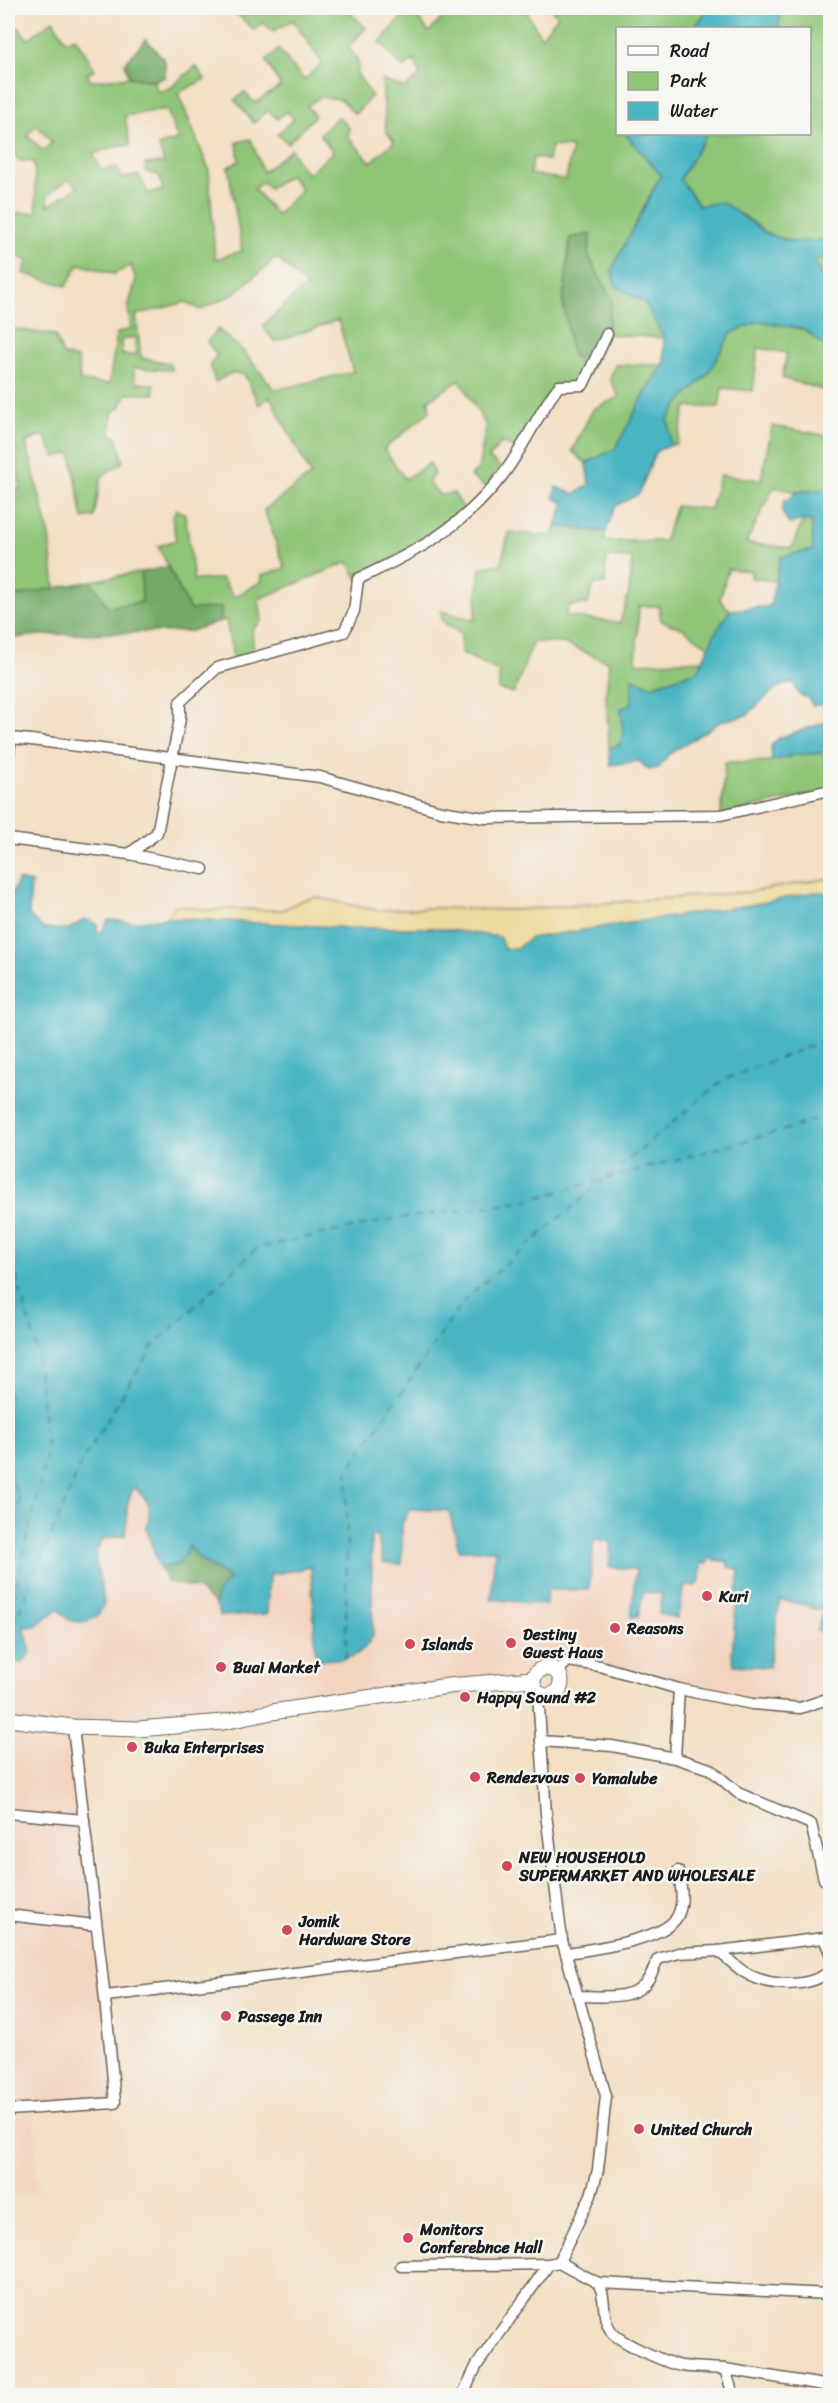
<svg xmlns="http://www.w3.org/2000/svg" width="838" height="2403" font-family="Sriracha,sans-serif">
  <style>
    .built { fill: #f3d4bf }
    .green { fill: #8fc577; stroke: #56704a; stroke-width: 1.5; fill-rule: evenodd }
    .forest { fill: #73aa68; stroke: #486342; stroke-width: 1.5 }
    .sand { fill: #eeda9e; stroke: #857b5d; stroke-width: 1.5 }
    .water { fill: #48b5c3; stroke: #326870; stroke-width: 1.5 }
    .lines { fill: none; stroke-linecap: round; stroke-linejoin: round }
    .ferry { stroke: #2e595f; stroke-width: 1.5; stroke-dasharray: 8 6; stroke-linecap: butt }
    .minor-casing { stroke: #676056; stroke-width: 13 }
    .secondary-casing { stroke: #676056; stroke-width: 17 }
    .minor { stroke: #fff; stroke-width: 10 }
    .secondary { stroke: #fff; stroke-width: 15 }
    .poi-dot { fill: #d1495b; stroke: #f6f6f2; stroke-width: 2 }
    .labels { text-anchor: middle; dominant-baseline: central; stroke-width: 5; stroke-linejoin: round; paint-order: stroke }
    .poi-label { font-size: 16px; font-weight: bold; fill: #1c1c1c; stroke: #f6f6f2; text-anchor: start }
  </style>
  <rect width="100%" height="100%" fill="#f6f6f2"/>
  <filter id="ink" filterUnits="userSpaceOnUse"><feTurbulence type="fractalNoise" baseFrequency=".0167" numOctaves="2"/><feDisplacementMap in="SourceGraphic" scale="12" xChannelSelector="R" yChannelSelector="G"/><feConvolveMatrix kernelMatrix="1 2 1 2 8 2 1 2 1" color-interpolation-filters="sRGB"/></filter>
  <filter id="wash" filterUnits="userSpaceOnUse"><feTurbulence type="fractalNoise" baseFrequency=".008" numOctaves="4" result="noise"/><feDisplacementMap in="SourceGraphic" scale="24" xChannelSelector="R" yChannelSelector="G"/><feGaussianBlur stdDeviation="1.35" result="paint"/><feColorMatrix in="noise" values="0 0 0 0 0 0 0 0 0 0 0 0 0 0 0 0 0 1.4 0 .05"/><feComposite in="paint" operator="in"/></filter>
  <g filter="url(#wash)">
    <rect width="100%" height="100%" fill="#f3dfc3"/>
    <polygon class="built" points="135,1487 149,1504 149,1520 146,1528 160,1569 167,1582 196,1588 216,1605 220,1616 269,1574 311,1567 316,1659 373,1636 371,1538 377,1534 383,1563 402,1564 402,1524 409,1509 449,1511 495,1550 491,1599 546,1605 547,1590 588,1590 594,1539 611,1542 636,1569 638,1616 644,1592 662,1594 685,1585 701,1563 707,1559 728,1562 740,1569 732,1654 734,1665 769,1667 780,1600 807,1605 809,1607 824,1611 816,1631 830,1632 830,1698 800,1708 752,1704 568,1661 557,1672 545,1668 534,1675 272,1712 73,1727 115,2103 34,2109 37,2192 8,2195 8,1661 22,1663 24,1627 35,1626 58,1609 69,1620 104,1603 96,1560 97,1549 103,1539 127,1525 126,1506 128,1497"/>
    <g class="green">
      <path d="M238 8H349L347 10 366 28 348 47C355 56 362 62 357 74L372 96 355 114 340 99 320 97 307 106 315 116 288 143 277 134 294 119 287 111 277 119 268 110 254 123 235 100 244 92 255 103 281 86 266 61 278 49 304 80 322 63 293 20 273 31 263 23 254 30 234 11Z"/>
      <path d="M441 8H532L527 13 541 37 558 16 549 8H709L694 28H618V134H625L661 175 612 269 615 285 645 303 664 338 607 334 612 300 588 255 591 235 570 238 563 303 591 368 583 385 559 386 518 450 501 442 489 458 506 471 490 490 470 476 478 470 486 426 460 380 428 400 430 411 384 449 405 479 430 463 434 474 428 482 440 495 454 493 467 514 358 579 348 562 259 599 262 621 252 630 254 659 234 663 226 620 221 621V608L190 610 158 546 176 540 172 518 176 509 185 514 194 580 222 579 234 597 261 582 262 575 285 568 264 510 311 475 270 397 259 405 244 374 231 373 215 382 210 365 217 355 207 342 218 329 244 352 275 390 353 372 338 320 275 342 262 326 306 286 277 258 232 295 200 310 186 302 136 315 141 358 169 363 172 370 133 368 136 383 154 384V394H127L120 407 112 413 111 434 117 437 123 462 101 477 94 517 83 519 71 453 55 457 44 435 26 442 48 528 55 588 15 596 8 603V492L20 488 13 435 8 441V328L55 335 63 355 78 359 80 381 109 384 117 333 131 329 128 308 136 280 131 265 114 274 79 264 66 286 23 273 28 260 8 254V213H37L34 162 17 160 13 147 8 148V55L16 49 8 36V16L28 39 53 20 66 41 75 37 95 69 87 74 91 81 129 77 153 81 158 92 170 88 196 66 205 79 178 93 209 170 215 259 242 251 228 167 239 161 237 142 251 139 263 172 291 149 299 164 308 174 333 152 320 134 338 116 349 128 348 137 371 162 394 142 386 131 382 80 405 88 420 75 415 60 403 68 380 42 402 17 413 12 429 32 447 13ZM166 109 178 140 159 145 164 163 145 164 146 172 159 175 163 190 148 193 139 175 122 178 117 167 101 170 93 154 114 147 130 145 125 116ZM36 125 52 142 43 151 27 135ZM551 146 572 148 566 180 530 174 533 157 548 160ZM290 175 301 190 277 215 254 189 262 182 269 188ZM68 179 78 187 48 206V195ZM134 337 136 355H122L121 340Z"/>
      <polygon points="782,8 830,8 830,253 825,240 793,242 768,234 743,215 700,206 680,179 707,134 810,134 810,28 778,28"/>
      <polygon points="830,255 830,281 822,278 814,261"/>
      <polygon points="760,321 803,329 830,350 830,392 782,378 787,353 758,348 753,391 722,388 719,407 686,407 677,444 671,445 668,419 682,400 708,374 731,333"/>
      <polygon points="615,365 664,365 647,390 615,450 586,463 572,451 593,409 619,397 610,379"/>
      <path d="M772 426 830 436V489L796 492 774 487 746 543 792 548 803 520 812 521 813 550 781 557 775 581 751 578V571L728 569 720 600 730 610 709 647 682 628 661 621 659 606H639L636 663 703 660 698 671 651 686 632 703 621 709 623 730 621 744 609 749 606 694 609 662 563 643 533 642 514 693 499 690V671L461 653V634L442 621 441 611 475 620 480 568 501 564 509 532 551 536 556 526 606 532 604 541H664L676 506 710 509 720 475 761 480ZM607 557 632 558 629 592 620 623 566 616 568 606 588 604 594 584H605Z"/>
      <polygon points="141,572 142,602 108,607 91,581"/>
      <polygon points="823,753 830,780 830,790 721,815 725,762 772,761 794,755"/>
    </g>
    <g class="forest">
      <polygon points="146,39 165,61 165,77 153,81 129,77 125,63"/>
      <polygon points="591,234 588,255 612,300 607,334 591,368 572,355 563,303 570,238"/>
      <polygon points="168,567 190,610 221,607 221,621 191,631 39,635 8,639 8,603 15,596 91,581 108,607 142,602 141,572"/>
      <polygon points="189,1545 200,1559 231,1580 217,1594 216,1605 196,1588 167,1582 160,1569 180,1563"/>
    </g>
    <polygon class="sand" points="830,878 830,893 815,892 762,903 531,938 517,948 504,949 499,937 434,928 352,928 165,918 176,905 212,911 221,909 283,910 300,901 315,897 374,910 434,908 515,910 749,892"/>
    <g class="water">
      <polygon points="709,8 782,8 778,28 694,28"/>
      <polygon points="625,134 707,134 680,179 699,206 722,202 768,234 793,242 825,240 830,255 814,261 822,278 830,281 830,350 803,329 760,321 731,333 708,374 682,400 668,419 671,445 656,451 639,494 615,506 606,532 556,526 564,503 554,498 556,487 575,494 589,485 586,463 615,449 647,390 664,365 664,338 645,303 615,285 612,269 661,175"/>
      <polygon points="830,489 830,743 823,746 823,753 794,755 772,761 771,746 779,738 829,721 823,704 813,706 808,698 799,695 793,682 776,688 747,715 722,721 669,754 658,768 649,770 639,761 610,765 609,749 621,744 623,730 621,709 632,703 632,678 651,686 698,671 714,635 730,610 770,606 781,557 813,550 812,521 803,520 789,524 782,512 784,501 792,497 796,492"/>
      <path d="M18 880 31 883 29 915 44 929H69L85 919 97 924V931L102 932 108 920 132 922 165 918 352 928H434L500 937 504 949 517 948 531 938 762 903 815 892 830 893V1633L816 1631 823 1611 809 1607 807 1605 780 1600 769 1667 734 1665 732 1654 739 1569 728 1567V1562L708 1559 707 1564 701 1563 700 1582 695 1586H685L677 1618 659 1614 662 1594 644 1592 638 1616 631 1617 636 1569 609 1567 611 1542 594 1539 589 1590H547L546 1605 491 1599 495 1550H459L449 1511 410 1509 402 1524V1564L383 1563 377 1534 371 1538 373 1636C359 1662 342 1659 316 1660L311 1567 269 1575 267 1614 220 1616 216 1605V1594L230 1579 200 1559 189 1546 180 1563 160 1569 146 1528 149 1520V1504L135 1487C123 1503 129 1517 125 1535L103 1539 97 1549 96 1560 104 1603 97 1617 84 1623 69 1620 58 1609 35 1626 24 1627 31 1652 22 1663 8 1661V903Z"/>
    </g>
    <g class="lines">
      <g class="ferry">
        <polyline points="608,1177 723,1080 830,1038"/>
        <polyline points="8,1248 36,1347 47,1453 8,1621"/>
        <polyline points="8,1471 19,1498 8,1589"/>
        <polyline points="8,1638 82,1461 153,1346 257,1248 394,1219 521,1202 792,1128 830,1113"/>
        <polyline points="346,1659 347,1472 465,1299 604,1180"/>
      </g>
    </g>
  </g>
  <g filter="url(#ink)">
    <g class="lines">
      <g class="minor-casing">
        <g id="minor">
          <polyline points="8,759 11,738 31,740 320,777 441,811 485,818 721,815 830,790"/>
          <polyline points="8,839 129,854 203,869"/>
          <path d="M129 854 157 833 180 719V702L217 668 344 632 354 611 358 579C418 551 464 527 505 472 525 445 538 413 559 386L583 385 607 334"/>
          <polyline points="557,1672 568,1661 600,1666 679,1689 752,1704 800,1708 830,1698"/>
          <polyline points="541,1741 612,1746 675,1758 710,1769 738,1793 811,1824 824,1879 830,1879"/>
          <polyline points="675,1758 679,1689"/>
          <polyline points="8,1813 84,1820"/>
          <polyline points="8,1915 95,1925"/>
          <path d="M718 1951C727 1958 735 1966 744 1972 768 1987 808 1989 830 1971"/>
          <path d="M567 1953C592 1949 664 1940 677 1917 685 1903 681 1885 678 1871"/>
          <polyline points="106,1996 562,1940 546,1814 538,1694"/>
          <path d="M578 1996C599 1996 634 2001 647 1981 652 1975 654 1966 658 1959L679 1953 718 1951 824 1938 830 1953"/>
          <path d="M8 2110 115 2103C105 1978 87 1853 73 1727"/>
          <polyline points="559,2262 598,2283 830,2294"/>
          <polyline points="401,2266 549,2264"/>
          <path d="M598 2283C608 2299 600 2315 611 2331 618 2342 669 2364 682 2366 696 2368 711 2368 725 2369L731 2388V2396"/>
          <polyline points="725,2369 830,2386"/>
          <polyline points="462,2396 477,2365 549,2264 559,2262 591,2195 598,2170 606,2096 562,1940"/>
        </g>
      </g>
      <g class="secondary-casing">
        <g id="secondary">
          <circle cx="547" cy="1682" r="14"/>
          <polyline points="8,1719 73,1727 138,1729 223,1722 272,1712 448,1686 533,1679"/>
        </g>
      </g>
      <use href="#minor" class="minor"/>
      <use href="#secondary" class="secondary"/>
    </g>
  </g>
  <g class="poi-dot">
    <circle cx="707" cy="1596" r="6"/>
    <circle cx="615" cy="1628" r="6"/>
    <circle cx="511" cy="1643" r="6"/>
    <circle cx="410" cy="1644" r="6"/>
    <circle cx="221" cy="1667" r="6"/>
    <circle cx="465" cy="1697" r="6"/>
    <circle cx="132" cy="1747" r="6"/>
    <circle cx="475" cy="1777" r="6"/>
    <circle cx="580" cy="1778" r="6"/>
    <circle cx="507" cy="1866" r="6"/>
    <circle cx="287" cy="1930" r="6"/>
    <circle cx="226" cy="2016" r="6"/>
    <circle cx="639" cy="2129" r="6"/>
    <circle cx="408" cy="2238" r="6"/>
  </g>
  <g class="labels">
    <g class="poi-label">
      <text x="719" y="1596">Kuri</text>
      <text x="627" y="1628">Reasons</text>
      <text x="523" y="1634">Destiny<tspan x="523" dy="18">Guest Haus</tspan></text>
      <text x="422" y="1644">Islands</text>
      <text x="233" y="1667">Buai Market</text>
      <text x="477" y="1697">Happy Sound #2</text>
      <text x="144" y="1747">Buka Enterprises</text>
      <text x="487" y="1777">Rendezvous</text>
      <text x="592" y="1778">Yamalube</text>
      <text x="519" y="1857">NEW HOUSEHOLD<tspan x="519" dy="18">SUPERMARKET AND WHOLESALE</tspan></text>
      <text x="299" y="1921">Jomik<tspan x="299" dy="18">Hardware Store</tspan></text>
      <text x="238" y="2016">Passege Inn</text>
      <text x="651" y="2129">United Church</text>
      <text x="420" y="2229">Monitors<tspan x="420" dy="18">Conferebnce Hall</tspan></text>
    </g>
  </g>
  <rect width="838" height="2403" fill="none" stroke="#f6f6f2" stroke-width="30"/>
  <rect x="616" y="27" width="195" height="108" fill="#f6f6f2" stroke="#9f9f9c" stroke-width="1.5"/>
  <rect x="628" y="46" width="30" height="9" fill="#ffffff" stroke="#9f9f9c" stroke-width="1.5"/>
  <text x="670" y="57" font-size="18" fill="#1c1c1c">Road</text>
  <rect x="628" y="72" width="30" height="18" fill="#8fc577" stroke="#9f9f9c" stroke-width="1.5"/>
  <text x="670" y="87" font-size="18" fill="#1c1c1c">Park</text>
  <rect x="628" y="102" width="30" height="18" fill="#48b5c3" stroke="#9f9f9c" stroke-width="1.5"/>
  <text x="670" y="117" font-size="18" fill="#1c1c1c">Water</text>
</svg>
